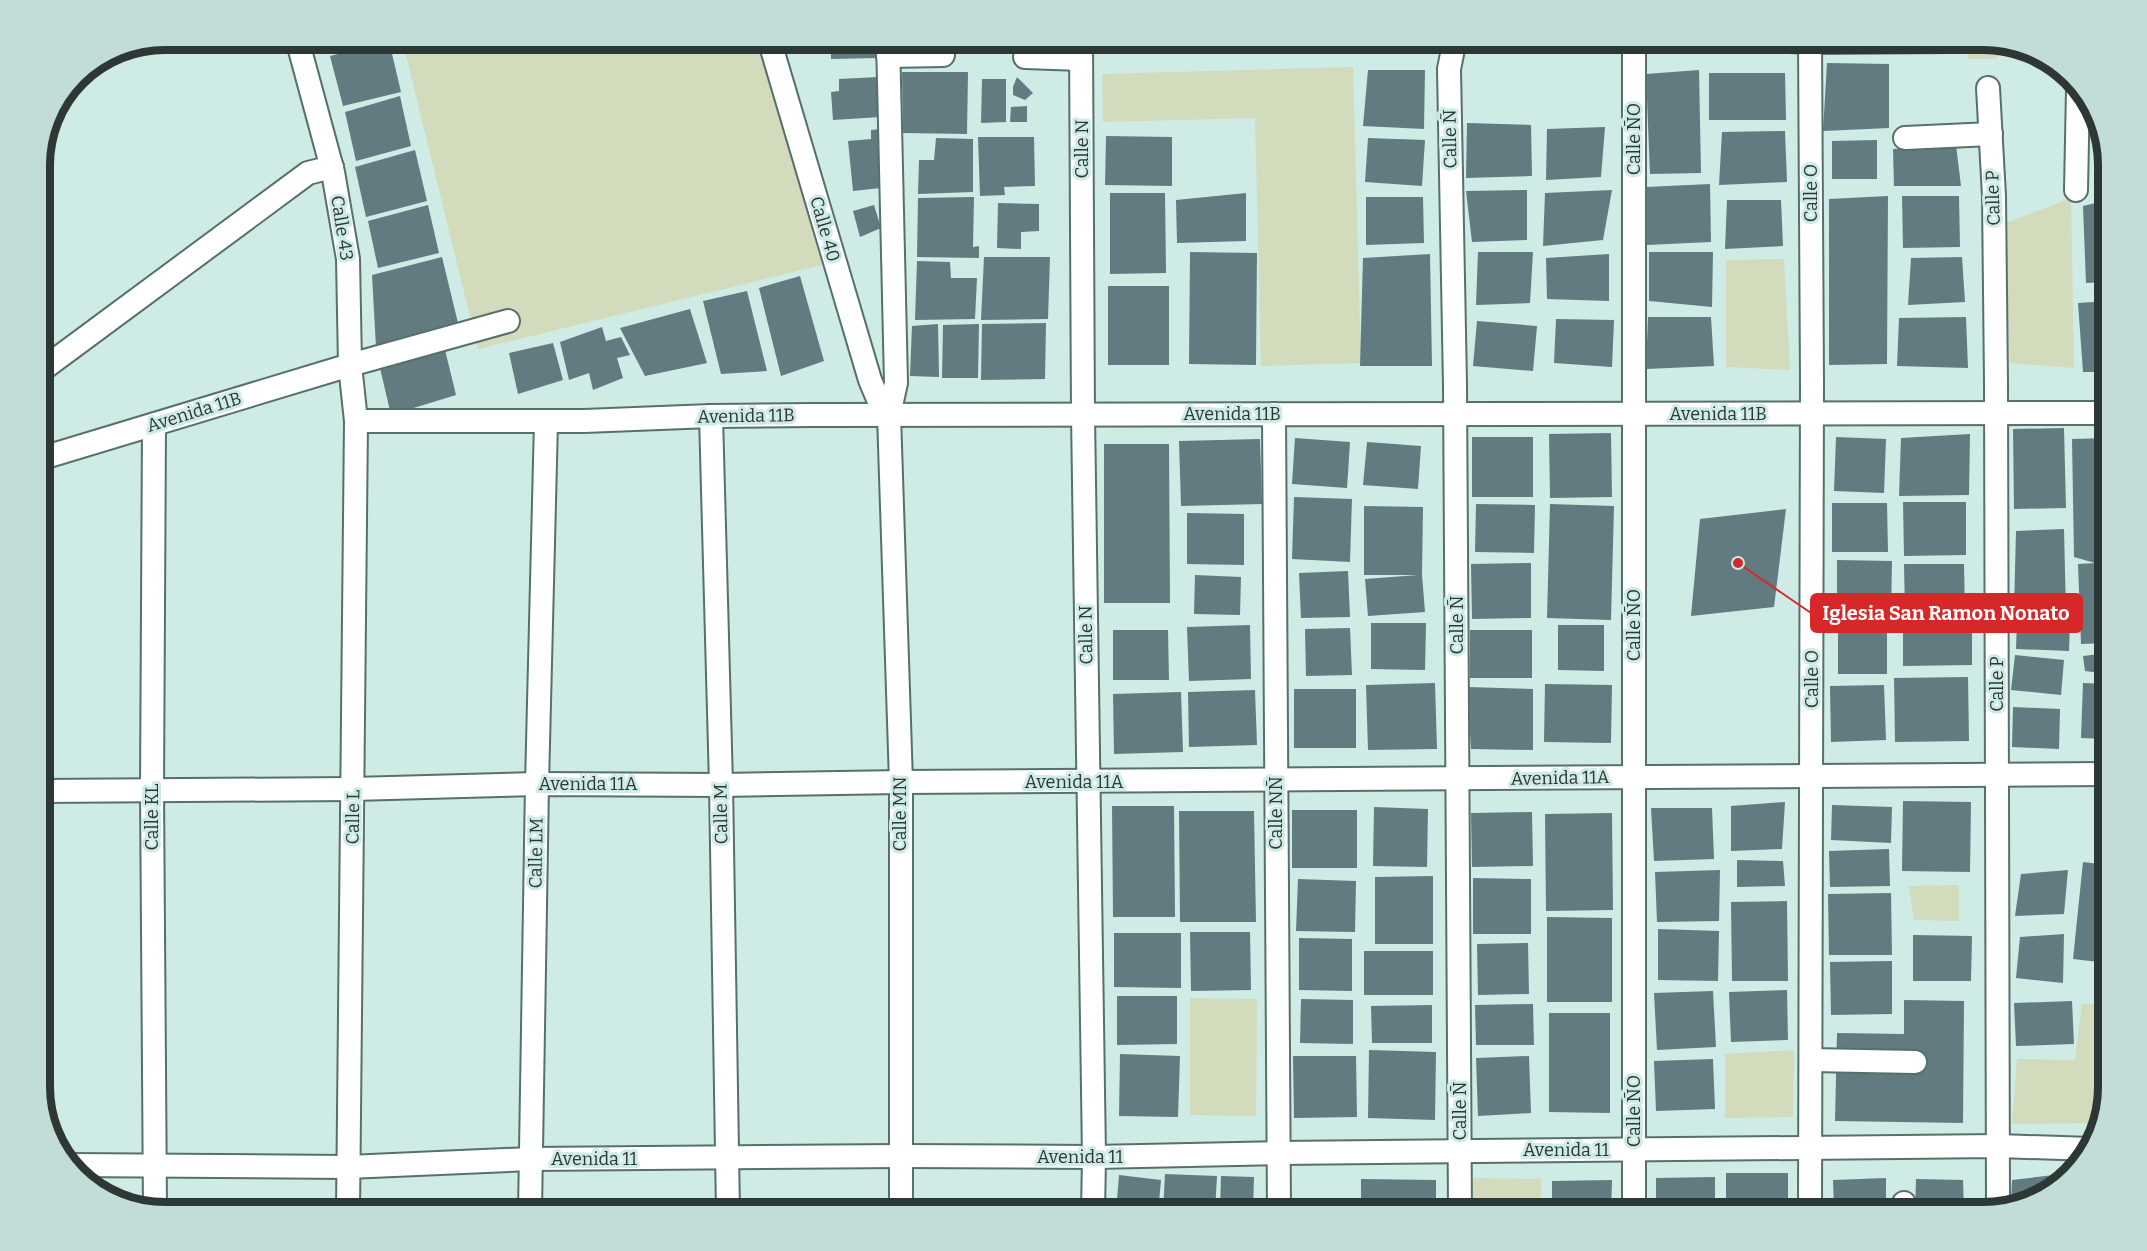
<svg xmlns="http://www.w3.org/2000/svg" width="2147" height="1251" font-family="Bitter,serif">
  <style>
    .green { fill: #d2dbbc }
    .building { fill: #617b80 }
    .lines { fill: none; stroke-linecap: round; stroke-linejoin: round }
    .street-casing { stroke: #57706a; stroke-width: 26 }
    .street { stroke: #fff; stroke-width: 22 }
    .labels { text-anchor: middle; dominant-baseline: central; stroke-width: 6; stroke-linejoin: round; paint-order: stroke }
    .street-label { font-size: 18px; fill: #2d3835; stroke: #cfebe5 }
    .rim { fill: none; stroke: #2d3835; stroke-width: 8 }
    .leader { fill: none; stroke: #d62828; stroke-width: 2 }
    .callout-dot { fill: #d62828; stroke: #cfebe5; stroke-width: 2 }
    .callout { fill: #d62828; stroke: #d62828; stroke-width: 2 }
    .callout-label { font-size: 20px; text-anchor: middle; font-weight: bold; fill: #fff }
  </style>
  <rect width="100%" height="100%" fill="#cfebe5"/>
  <g class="green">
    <polygon points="402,39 586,39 586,47 761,47 822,265 478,349"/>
    <polygon points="1965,39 1982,39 1997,43 1997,59 1968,59"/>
    <polygon points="1353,67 1361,363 1261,366 1255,118 1103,122 1102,74"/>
    <polygon points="2071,198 2074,368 2010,363 2003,224"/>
    <polygon points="1784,259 1790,370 1726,367 1726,260"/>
    <polygon points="1959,885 1959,921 1914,920 1909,886"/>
    <polygon points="1190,998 1257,999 1256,1116 1190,1115"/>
    <polygon points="2082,1004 2108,1004 2108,1087 2098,1123 2012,1124 2017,1059 2075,1060"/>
    <polygon points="1794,1050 1793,1117 1725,1118 1725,1054"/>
    <polygon points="1473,1178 1541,1179 1541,1212 1473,1212"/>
  </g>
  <g class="building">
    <polygon points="325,39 372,39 372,40 328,50"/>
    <polygon points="590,39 634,39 634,46 590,45"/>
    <rect x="687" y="39" width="49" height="4"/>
    <polygon points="831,39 878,39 879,58 831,59"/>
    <polygon points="389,41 401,92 343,106 330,56"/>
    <polygon points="1827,63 1889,64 1889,128 1823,131"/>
    <polygon points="1368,70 1425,70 1424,129 1363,126"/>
    <polygon points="1699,70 1701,173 1650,174 1646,74"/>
    <polygon points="902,72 968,72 967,134 903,133"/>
    <polygon points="1709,73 1785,73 1786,120 1709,120"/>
    <polygon points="878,77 880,117 833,120 831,92 839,91 839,79"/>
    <polygon points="1017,77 1033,93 1025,100 1013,95 1013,87"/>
    <polygon points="982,79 1006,79 1006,122 981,123"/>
    <polygon points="400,96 411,146 356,161 345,112"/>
    <polygon points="1027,106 1027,122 1010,122 1011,107"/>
    <polygon points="1467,123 1531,125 1532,176 1466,178"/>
    <polygon points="1605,127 1601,177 1546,180 1547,129"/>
    <polygon points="881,129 881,188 853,191 848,141 871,139 871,130"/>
    <polygon points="1785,131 1787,182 1719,185 1722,132"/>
    <polygon points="1106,136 1172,137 1172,186 1105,185"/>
    <polygon points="978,137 1034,137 1035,186 1004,187 1005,195 980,196"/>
    <polygon points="936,138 973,139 973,192 918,194 919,160 934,160"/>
    <polygon points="1368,138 1425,140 1422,186 1365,182"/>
    <polygon points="1877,140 1877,179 1832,179 1832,141"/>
    <polygon points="1956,145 1961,186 1894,186 1893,149"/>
    <polygon points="415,150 427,201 366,217 355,167"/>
    <polygon points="1710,184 1711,242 1647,245 1646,187"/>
    <polygon points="1527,190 1527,240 1472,242 1466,191"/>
    <polygon points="1612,190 1603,240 1543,246 1545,193"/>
    <polygon points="1110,193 1165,193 1166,273 1110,274"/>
    <polygon points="1246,193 1246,241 1177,243 1176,200"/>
    <polygon points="1888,196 1887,364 1829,365 1829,199"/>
    <polygon points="1902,196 1959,196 1960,247 1903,248"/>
    <polygon points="974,197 973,247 979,246 979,258 917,257 918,198"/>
    <polygon points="1366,197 1423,197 1424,243 1366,245"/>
    <polygon points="1727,200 1781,200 1783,246 1725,249"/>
    <polygon points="2108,200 2108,282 2086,283 2083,206"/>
    <polygon points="998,203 1039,204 1039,231 1021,232 1021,249 997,248"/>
    <polygon points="428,205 439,253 378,268 368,221"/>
    <polygon points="874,205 881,228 860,237 853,211"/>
    <polygon points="1190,252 1257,253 1256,365 1189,364"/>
    <polygon points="1478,252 1533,252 1530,303 1476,305"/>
    <polygon points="1649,252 1713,252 1712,307 1649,301"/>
    <polygon points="1430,254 1432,366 1360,366 1363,258"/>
    <polygon points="1609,254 1609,301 1547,299 1546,258"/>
    <polygon points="442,257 458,323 376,347 372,275"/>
    <polygon points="984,257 1050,257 1048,319 981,320"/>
    <polygon points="1962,257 1965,302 1908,305 1911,258"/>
    <polygon points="917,261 950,262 951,278 977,278 975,319 915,320"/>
    <polygon points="800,276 824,361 781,376 759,288"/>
    <rect x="1108" y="286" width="61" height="79"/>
    <polygon points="747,291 767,371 721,374 703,301"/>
    <polygon points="2108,301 2108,372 2083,372 2078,303"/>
    <polygon points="690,309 707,363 645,376 620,328"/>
    <polygon points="1648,317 1711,317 1714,366 1646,369"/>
    <polygon points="1966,317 1968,368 1897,366 1899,318"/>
    <polygon points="1556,319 1614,320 1612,367 1554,363"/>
    <polygon points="1477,321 1537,326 1533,371 1473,366"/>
    <polygon points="1046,323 1045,379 981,380 982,324"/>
    <polygon points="938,324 939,377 910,376 912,326"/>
    <polygon points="979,324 978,378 942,378 943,325"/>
    <polygon points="602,327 606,341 621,337 630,355 617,358 623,378 593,390 589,373 569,380 560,342"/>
    <polygon points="553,343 563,380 518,394 509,353"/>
    <polygon points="445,350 456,395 391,415 380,368"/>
    <polygon points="2064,428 2066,508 2014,509 2013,429"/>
    <polygon points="1611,433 1612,497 1550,498 1549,434"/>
    <polygon points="1970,434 1969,495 1899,496 1901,438"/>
    <rect x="1472" y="437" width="61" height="60"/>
    <polygon points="1836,437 1886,439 1884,493 1834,491"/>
    <polygon points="1295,438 1350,442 1347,488 1292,484"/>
    <polygon points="2108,438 2108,524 2096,524 2095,563 2108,563 2108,643 2081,644 2078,564 2095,563 2074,557 2072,439"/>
    <polygon points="1260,439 1262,504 1181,506 1179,441"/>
    <polygon points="1367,442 1421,446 1418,489 1363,485"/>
    <polygon points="1104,444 1169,444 1170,603 1104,603"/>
    <polygon points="1294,497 1352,499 1350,562 1292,559"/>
    <polygon points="1903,502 1966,502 1966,555 1904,556"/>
    <polygon points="1832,503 1887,503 1888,552 1832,552"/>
    <polygon points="1476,504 1535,505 1534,553 1475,552"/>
    <polygon points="1550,504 1614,506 1611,620 1547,618"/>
    <polygon points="1364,506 1423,507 1422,575 1425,612 1368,616 1365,579 1418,575 1364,575"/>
    <polygon points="1786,509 1774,607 1691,616 1700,519"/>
    <polygon points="1187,513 1244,514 1244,565 1187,564"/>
    <polygon points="2064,529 2066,613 2014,610 2016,531"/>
    <polygon points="1837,560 1892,561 1891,613 1837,612"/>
    <polygon points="1531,563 1531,618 1472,619 1471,564"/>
    <polygon points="1904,564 1964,564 1965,613 1905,614"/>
    <polygon points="1348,571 1350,617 1301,618 1299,573"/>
    <polygon points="1195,575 1241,577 1240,615 1194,614"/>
    <polygon points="2017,619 2070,621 2069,651 2016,649"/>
    <polygon points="1371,623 1426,623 1425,670 1371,669"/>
    <polygon points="1903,624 1972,624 1972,665 1903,666"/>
    <polygon points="1250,625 1251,679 1189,681 1187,627"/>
    <polygon points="1558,625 1604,625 1604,671 1558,670"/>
    <rect x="1838" y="626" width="49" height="48"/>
    <polygon points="1350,628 1352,675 1306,676 1305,629"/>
    <polygon points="1113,630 1168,630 1169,680 1113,680"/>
    <rect x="1470" y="630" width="62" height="48"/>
    <polygon points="2108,653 2108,674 2085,671 2083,656"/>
    <polygon points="2015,655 2064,660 2061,695 2011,690"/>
    <polygon points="1968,677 1969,741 1895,742 1894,678"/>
    <polygon points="1435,683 1437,749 1368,750 1366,685"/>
    <polygon points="2083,683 2108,684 2108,739 2081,738"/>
    <polygon points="1545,684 1612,685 1611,743 1544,742"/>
    <polygon points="1884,685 1886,740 1831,742 1830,686"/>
    <polygon points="1467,687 1533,689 1533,750 1471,749"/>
    <rect x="1294" y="689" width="62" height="59"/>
    <polygon points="1255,690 1257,745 1189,747 1188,692"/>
    <polygon points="1181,692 1183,752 1114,754 1113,694"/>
    <polygon points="2013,707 2060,709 2059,749 2012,747"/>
    <polygon points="1903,801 1971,802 1970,872 1902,871"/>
    <polygon points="1785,802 1782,849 1731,851 1731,806"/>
    <polygon points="1832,805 1892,807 1891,843 1831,840"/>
    <polygon points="1112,806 1174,806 1175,917 1113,917"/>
    <polygon points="1374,807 1428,809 1427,867 1373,866"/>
    <polygon points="1651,808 1712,808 1714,859 1654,861"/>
    <rect x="1292" y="810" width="65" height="58"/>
    <polygon points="1179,811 1254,811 1256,922 1180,922"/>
    <polygon points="1532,812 1533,866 1472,867 1471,813"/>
    <polygon points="1612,813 1613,910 1546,911 1545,814"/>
    <polygon points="1889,849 1890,886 1830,887 1829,851"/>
    <polygon points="1737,860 1783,861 1785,886 1737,887"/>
    <polygon points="2083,862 2108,865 2108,963 2073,959"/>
    <polygon points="1720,870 1719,921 1657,922 1655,872"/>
    <polygon points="2068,870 2064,914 2015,916 2021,874"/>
    <polygon points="1433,876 1433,944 1375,944 1375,877"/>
    <polygon points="1473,878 1531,879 1531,934 1473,934"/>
    <polygon points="1298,879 1356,881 1355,932 1296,931"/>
    <polygon points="1891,893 1892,955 1829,955 1828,894"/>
    <polygon points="1787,901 1788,981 1732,981 1731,902"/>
    <polygon points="1547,917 1612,918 1612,1002 1547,1002"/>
    <polygon points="1658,929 1719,931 1718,981 1658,980"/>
    <polygon points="1190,932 1250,932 1251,990 1191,991"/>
    <polygon points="1114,933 1181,933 1181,988 1114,987"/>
    <polygon points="2064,934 2063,983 2016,978 2020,937"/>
    <polygon points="1913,935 1972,936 1971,981 1913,981"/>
    <polygon points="1299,938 1352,939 1352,991 1299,990"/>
    <polygon points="1528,943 1529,994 1478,995 1477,944"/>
    <rect x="1364" y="951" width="69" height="44"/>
    <polygon points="1892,961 1892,1014 1831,1015 1830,962"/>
    <polygon points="1787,990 1788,1040 1731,1042 1729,992"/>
    <polygon points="1713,991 1716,1047 1657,1050 1654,993"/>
    <polygon points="1117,996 1177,996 1177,1044 1117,1045"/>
    <polygon points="1301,999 1353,1000 1353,1044 1300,1043"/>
    <polygon points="1904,1000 1964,1001 1963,1123 1835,1121 1837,1033 1904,1034"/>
    <polygon points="2072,1001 2074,1044 2016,1046 2014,1003"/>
    <polygon points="1533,1004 1534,1045 1476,1045 1475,1005"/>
    <polygon points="1432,1005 1432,1043 1372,1043 1371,1006"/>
    <polygon points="1549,1013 1610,1013 1610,1113 1549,1112"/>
    <polygon points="1369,1050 1436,1052 1435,1120 1368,1118"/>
    <polygon points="1120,1054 1180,1056 1178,1117 1119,1116"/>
    <polygon points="1293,1056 1356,1056 1357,1117 1294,1118"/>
    <polygon points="1529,1056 1531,1113 1478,1116 1476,1058"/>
    <polygon points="1713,1059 1715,1109 1656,1111 1654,1061"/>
    <rect x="1726" y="1173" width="62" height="39"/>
    <polygon points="1165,1174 1217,1176 1215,1212 1163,1212"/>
    <polygon points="1119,1175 1161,1180 1158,1212 1116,1212"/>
    <polygon points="2054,1175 2053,1187 2045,1195 2011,1204 2012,1180"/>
    <polygon points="1221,1176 1254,1177 1253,1212 1220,1212"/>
    <polygon points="1715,1177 1715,1212 1656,1212 1656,1178"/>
    <polygon points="1886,1178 1886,1212 1834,1212 1833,1180"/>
    <polygon points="1361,1179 1436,1180 1436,1212 1361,1212"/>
    <polygon points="1916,1179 1963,1180 1964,1212 1915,1212"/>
    <polygon points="1612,1180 1611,1212 1552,1212 1552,1181"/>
  </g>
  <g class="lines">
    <g class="street-casing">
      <g id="street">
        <polyline points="297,39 333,172 348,259 350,365 356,421 348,1212"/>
        <polyline points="769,39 870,380 878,399 889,415"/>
        <polyline points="888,39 896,383 889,415 901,782 901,1212"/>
        <polyline points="1081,39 1083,414 1094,1157 1093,1212"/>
        <polyline points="1455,39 1449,69 1455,385 1460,1212"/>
        <polyline points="1634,39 1634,1212"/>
        <polyline points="1748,39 1810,42 1954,41"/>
        <polyline points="1810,39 1812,384 1810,1212"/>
        <polyline points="888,56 943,55"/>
        <polyline points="1025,57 1081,59"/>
        <polyline points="1988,88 1994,196 1996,383 1998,1208"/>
        <polyline points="1905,138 1991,134"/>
        <polyline points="2076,190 2078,89"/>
        <polyline points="39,372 308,173 332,167"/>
        <polyline points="1274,414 1279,1212"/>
        <polyline points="711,416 721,785 728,1212"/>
        <polyline points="356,421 584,421 711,416 813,415 2108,413"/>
        <polyline points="154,425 152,790 155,1209"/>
        <polyline points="39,459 350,365 508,321"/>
        <polyline points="39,791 353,789 537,784 721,785 901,782 2108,774"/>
        <polyline points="1811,1060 1915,1062"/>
        <polyline points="70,1165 348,1167 530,1159 900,1156 1094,1157 1279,1153 1998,1146 2091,1149"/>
        <polyline points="530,1212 537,784 546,422"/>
        <polyline points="1904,1212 1904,1203"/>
      </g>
    </g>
    <use href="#street" class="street"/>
  </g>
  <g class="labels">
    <g class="street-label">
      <text transform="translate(1450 139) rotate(-91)">Calle Ñ</text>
      <text transform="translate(1634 139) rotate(-90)">Calle ÑO</text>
      <text transform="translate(1082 149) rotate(-90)">Calle N</text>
      <text transform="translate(1811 193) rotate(-90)">Calle O</text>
      <text transform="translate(1993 198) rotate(-92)">Calle P</text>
      <text transform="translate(342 228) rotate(81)">Calle 43</text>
      <text transform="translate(825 229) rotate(74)">Calle 40</text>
      <text transform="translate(194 412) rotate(-17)">Avenida 11B</text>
      <text x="1232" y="414">Avenida 11B</text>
      <text x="1718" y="414">Avenida 11B</text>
      <text transform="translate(746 416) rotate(-1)">Avenida 11B</text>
      <text transform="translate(1457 625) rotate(-90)">Calle Ñ</text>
      <text transform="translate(1634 625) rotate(-90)">Calle ÑO</text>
      <text transform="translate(1086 635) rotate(-91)">Calle N</text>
      <text transform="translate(1812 679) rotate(-90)">Calle O</text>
      <text transform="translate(1997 684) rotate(-90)">Calle P</text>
      <text transform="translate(1560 778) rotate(-1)">Avenida 11A</text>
      <text x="1074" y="782">Avenida 11A</text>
      <text x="588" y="784">Avenida 11A</text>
      <text transform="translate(1276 813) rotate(-90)">Calle NÑ</text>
      <text transform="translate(721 814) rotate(-91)">Calle M</text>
      <text transform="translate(900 814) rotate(-90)">Calle MN</text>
      <text transform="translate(152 817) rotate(-90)">Calle KL</text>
      <text transform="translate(353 817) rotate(-89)">Calle L</text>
      <text transform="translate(536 853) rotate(-89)">Calle LM</text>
      <text transform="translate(1460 1111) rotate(-90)">Calle Ñ</text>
      <text transform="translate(1634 1111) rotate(-90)">Calle ÑO</text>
      <text x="1566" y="1150">Avenida 11</text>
      <text x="1080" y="1157">Avenida 11</text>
      <text x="594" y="1159">Avenida 11</text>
    </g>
  </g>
  <path d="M0 0H2147V1251H0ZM165 50H1983A115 115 0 0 1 2098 165V1087A115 115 0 0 1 1983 1202H165A115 115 0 0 1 50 1087V165A115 115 0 0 1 165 50Z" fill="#c2ddd7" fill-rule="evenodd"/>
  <path class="rim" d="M165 50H1983A115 115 0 0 1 2098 165V1087A115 115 0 0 1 1983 1202H165A115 115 0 0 1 50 1087V165A115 115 0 0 1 165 50Z"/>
  <path class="leader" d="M1738 563L1811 613"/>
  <circle class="callout-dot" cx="1738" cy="563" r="6"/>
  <rect class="callout" x="1811" y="594" width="271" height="38" rx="6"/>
  <g class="callout-label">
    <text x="1946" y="620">Iglesia San Ramon Nonato</text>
  </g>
</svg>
